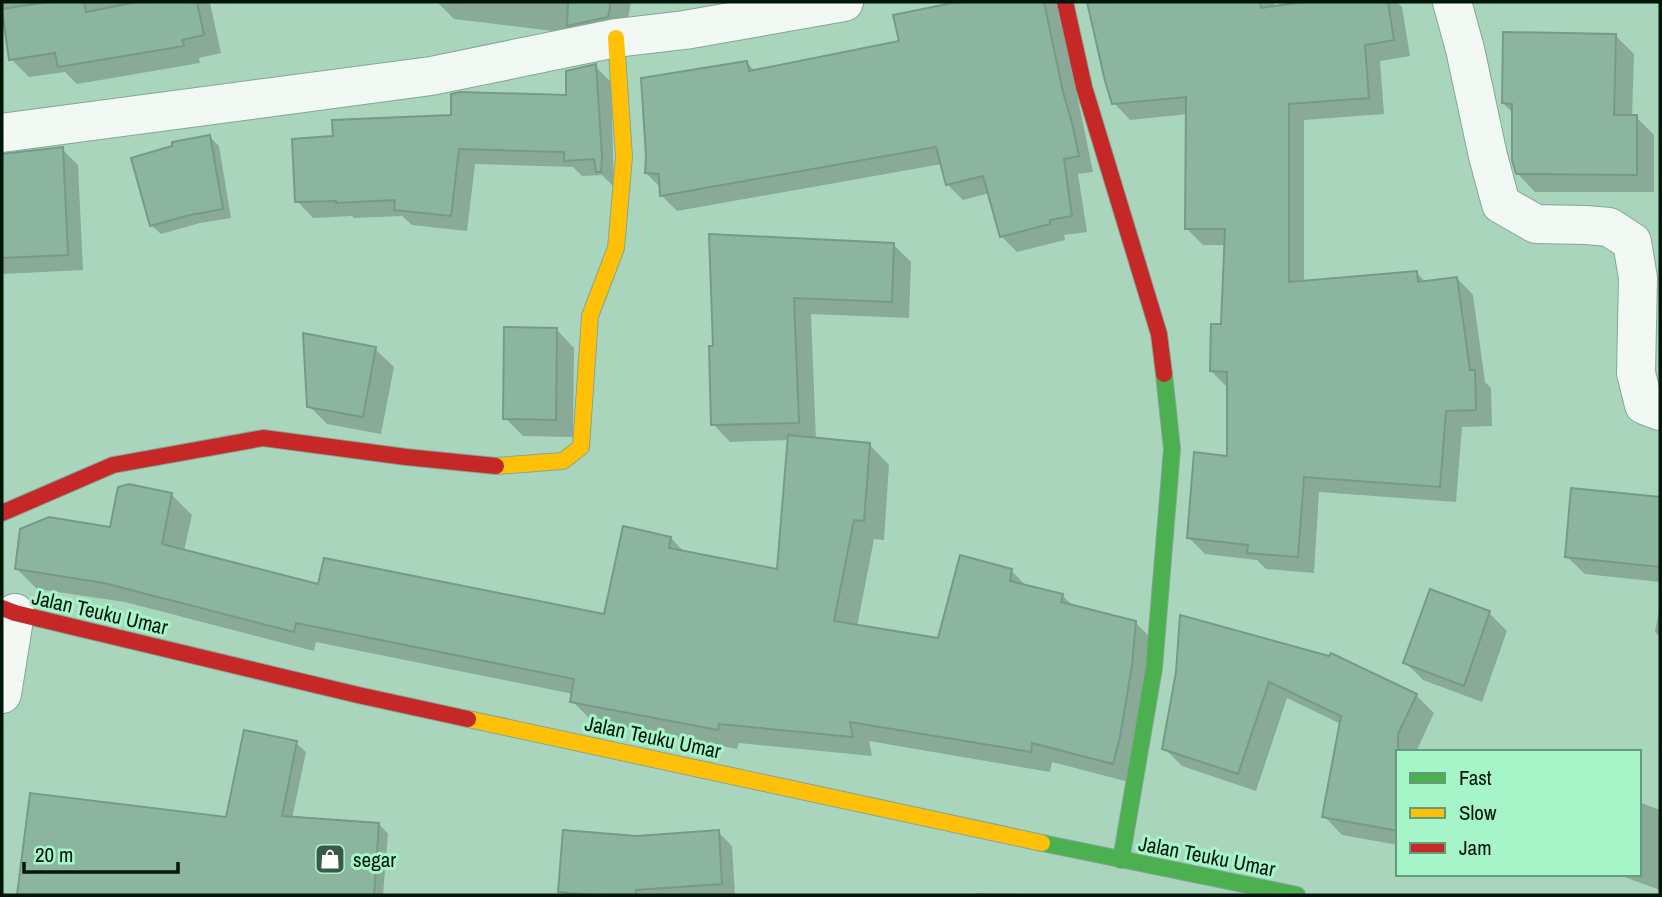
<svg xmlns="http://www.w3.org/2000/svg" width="1662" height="897" font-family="'Archivo Narrow',sans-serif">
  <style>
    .shadow { fill: #0003 }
    .building { fill: #8cb5a0; stroke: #779a88; stroke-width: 2 }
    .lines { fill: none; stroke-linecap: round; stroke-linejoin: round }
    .street-casing { stroke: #84a794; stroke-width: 40 }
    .fast-casing { stroke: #84a794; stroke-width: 18 }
    .slow-casing { stroke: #84a794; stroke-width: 18 }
    .jam-casing { stroke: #84a794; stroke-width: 18 }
    .street { stroke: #f2f9f5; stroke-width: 38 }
    .fast { stroke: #4caf50; stroke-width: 16 }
    .slow { stroke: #ffc107; stroke-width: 16 }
    .jam { stroke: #c62828; stroke-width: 16 }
    .labels { text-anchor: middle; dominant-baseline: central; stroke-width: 6; stroke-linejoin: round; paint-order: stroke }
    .street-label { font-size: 21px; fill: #00160b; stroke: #a5f5c9 }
    .poi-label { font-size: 21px; fill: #00160b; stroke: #a5f5c9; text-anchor: start }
  </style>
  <rect width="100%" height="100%" fill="#aad5bd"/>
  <g class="shadow">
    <polygon points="2,2 217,2 210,3 221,53 199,58 200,63 77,84 65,72 29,77 11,59"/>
    <polygon points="437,2 631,2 625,34 578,34 454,19"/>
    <polygon points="965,2 969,5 983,2 1058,2 1093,172 1078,174 1087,232 1064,235 1065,240 1017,252 1001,236 990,193 963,200 948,185 942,164 677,211 661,195 661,188 646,173 747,63 755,71 901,43 895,16"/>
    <polygon points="1089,2 1274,2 1274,8 1312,2 1397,2 1402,7 1410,56 1380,61 1384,114 1304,120 1304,283 1417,273 1426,283 1457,278 1473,295 1485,382 1491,388 1492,426 1462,427 1456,502 1319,492 1314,573 1266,569 1257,560 1205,554 1188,537 1229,458 1228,388 1211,371 1223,326 1226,245 1203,245 1186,228 1188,114 1130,120 1114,103 1107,81"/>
    <polygon points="1616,36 1634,54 1632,117 1636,117 1654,135 1654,192 1535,192 1517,173 1513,113 1503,103"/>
    <polygon points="595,66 611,82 614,187 602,175 582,176 573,167 475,164 467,231 412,225 402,216 354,218 352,216 313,218 297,201 335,138 567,97"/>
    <polygon points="210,137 219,146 231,218 200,223 161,234 151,225"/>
    <polygon points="62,149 78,165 83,270 2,274 2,156"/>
    <polygon points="710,236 894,245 911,262 909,318 811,314 816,440 869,444 889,465 884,540 874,539 857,627 939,640 1011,570 1027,587 1062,595 1074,607 1135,622 1155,642 1133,783 1052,762 1050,772 869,741 872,756 739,743 737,749 592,721 572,701 573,694 316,642 314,651 125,602 37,589 16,568 111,529 172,495 192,515 184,551 320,586 605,616 671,538 685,553 779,571 789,440 730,442 713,424 715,347"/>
    <polygon points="556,329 574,348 573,437 523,436 505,418"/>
    <polygon points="375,349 394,367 381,434 327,424 309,406"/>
    <polygon points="1573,490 1660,499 1660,582 1585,574 1566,556"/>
    <polygon points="1660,606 1660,637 1655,632"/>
    <polygon points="1489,613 1507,631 1482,702 1423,680 1405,662"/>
    <polygon points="1177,672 1416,695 1434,713 1416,752 1398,752 1398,845 1342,835 1324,816 1341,724 1287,698 1256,791 1182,766 1164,748"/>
    <polygon points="296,743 306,752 292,819 379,824 388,834 383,895 19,895 31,795 228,819"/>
    <polygon points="1639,802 1660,810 1660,890 1616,874 1639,874"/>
    <polygon points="718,832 732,846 735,895 564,895 560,891 637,838"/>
    <polygon points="975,893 1030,894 1031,895 975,895"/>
  </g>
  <g class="building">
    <polygon points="48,2 84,2 86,12 137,2 197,2 204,35 182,40 184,46 58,67 55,53 9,60 2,9"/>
    <polygon points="568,2 611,2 608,17 567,26"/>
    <polygon points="957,2 1044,2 1063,92 1072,123 1079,156 1064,159 1072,216 1050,220 1050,224 1000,237 983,176 946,185 936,147 660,196 659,174 645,173 646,156 641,78 747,61 749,71 899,41 893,15"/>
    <polygon points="1087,2 1260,2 1261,8 1301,2 1388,2 1394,40 1365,45 1369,98 1289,104 1289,282 1417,271 1418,282 1457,277 1470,370 1475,370 1476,410 1446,411 1440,487 1304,477 1298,557 1247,553 1248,545 1187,538 1194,452 1227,456 1227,372 1210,371 1211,324 1221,324 1225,229 1185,229 1186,97 1112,104 1105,81"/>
    <polygon points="1503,32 1616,34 1614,115 1637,115 1637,175 1516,174 1512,160 1512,104 1502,103"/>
    <polygon points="596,64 602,157 601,172 596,172 594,159 564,161 564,152 459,149 451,216 394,210 395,200 336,203 336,201 295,202 292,139 333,136 332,120 451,115 451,94 460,92 566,95 566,71"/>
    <polygon points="210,135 223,209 190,215 150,226 131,158 172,146 172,142"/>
    <polygon points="63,147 68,255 2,258 2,154"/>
    <polygon points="709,234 894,243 892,302 794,298 799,423 711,425 709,346 713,346"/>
    <polygon points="504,327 557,328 556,420 503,419"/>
    <polygon points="303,333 376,347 363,417 307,407"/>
    <polygon points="788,435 870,443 864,521 854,520 834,621 938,638 960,555 1012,569 1010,581 1063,594 1061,602 1136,621 1132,665 1120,737 1113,764 1032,743 1031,752 850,722 853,737 719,724 718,730 570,702 574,679 296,623 294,632 104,583 15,569 20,529 49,517 110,527 118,487 129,484 172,493 162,544 318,584 324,558 604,614 623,526 671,537 669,548 777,569"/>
    <polygon points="1571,488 1660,497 1660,567 1565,557"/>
    <polygon points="1430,589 1490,611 1464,686 1403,663"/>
    <polygon points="1180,615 1329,656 1331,653 1417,694 1398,734 1398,831 1322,817 1341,716 1269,682 1238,774 1162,749 1176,672"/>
    <polygon points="244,730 297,741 282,816 379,823 374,895 17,895 30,793 226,817"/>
    <polygon points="563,830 637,836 719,830 722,884 636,890 635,895 597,895 558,892"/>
  </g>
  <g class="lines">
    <g class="street-casing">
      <g id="street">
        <polyline points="1452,2 1465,49 1488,156 1501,204 1536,224 1586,225 1609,227 1632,242 1638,278 1636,373 1644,405 1660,411"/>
        <polyline points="2,133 431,76 616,38 685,30 844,2"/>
        <polyline points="2,694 15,613"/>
      </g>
    </g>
    <g class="fast-casing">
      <g id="fast">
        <polyline points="1042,843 1297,895"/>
        <polyline points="1121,860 1154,668 1172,449 1164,374"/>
      </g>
    </g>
    <g class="slow-casing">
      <g id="slow">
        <polyline points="496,466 563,461 581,447 590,316 616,248 624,157 616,38"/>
        <polyline points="468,719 1042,843"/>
      </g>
    </g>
    <g class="jam-casing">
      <g id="jam">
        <polyline points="1065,2 1084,87 1159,334 1164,374"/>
        <polyline points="2,513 113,465 263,438 406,457 496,466"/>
        <polyline points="2,608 15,613 358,695 468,719"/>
      </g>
    </g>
    <use href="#street" class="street"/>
    <use href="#fast" class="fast"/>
    <use href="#slow" class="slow"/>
    <use href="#jam" class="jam"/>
  </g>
  <defs>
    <g id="shop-square" transform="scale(1.575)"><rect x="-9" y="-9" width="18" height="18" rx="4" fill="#3b5949" stroke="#a5f5c9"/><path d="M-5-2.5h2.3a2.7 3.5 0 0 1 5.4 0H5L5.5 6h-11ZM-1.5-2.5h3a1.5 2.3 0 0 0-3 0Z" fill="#fff"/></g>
  </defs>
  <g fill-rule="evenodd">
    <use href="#shop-square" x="330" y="859"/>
  </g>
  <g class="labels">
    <g class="street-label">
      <text transform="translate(100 612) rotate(13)">Jalan Teuku Umar</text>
      <text transform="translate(653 737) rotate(12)">Jalan Teuku Umar</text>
      <text transform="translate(1207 856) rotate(11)">Jalan Teuku Umar</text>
    </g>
    <g class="poi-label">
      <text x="353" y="859">segar</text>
    </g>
  </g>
  <rect width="1662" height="897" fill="none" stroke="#00160b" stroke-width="7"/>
  <rect x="1396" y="750" width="245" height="126" fill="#a5f5c9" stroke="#639c7d" stroke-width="2"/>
  <rect x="1410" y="773" width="35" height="10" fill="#4caf50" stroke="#639c7d" stroke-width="2"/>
  <text x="1459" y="785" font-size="21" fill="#00160b">Fast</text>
  <rect x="1410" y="808" width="35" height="10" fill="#ffc107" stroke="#639c7d" stroke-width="2"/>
  <text x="1459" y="820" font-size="21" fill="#00160b">Slow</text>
  <rect x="1410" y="843" width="35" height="10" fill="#c62828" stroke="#639c7d" stroke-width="2"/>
  <text x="1459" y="855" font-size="21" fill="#00160b">Jam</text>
  <path d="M24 862v10h154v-10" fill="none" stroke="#00160b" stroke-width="3.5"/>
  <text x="35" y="862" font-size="21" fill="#00160b" stroke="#a5f5c9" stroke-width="5" paint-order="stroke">20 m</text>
</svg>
